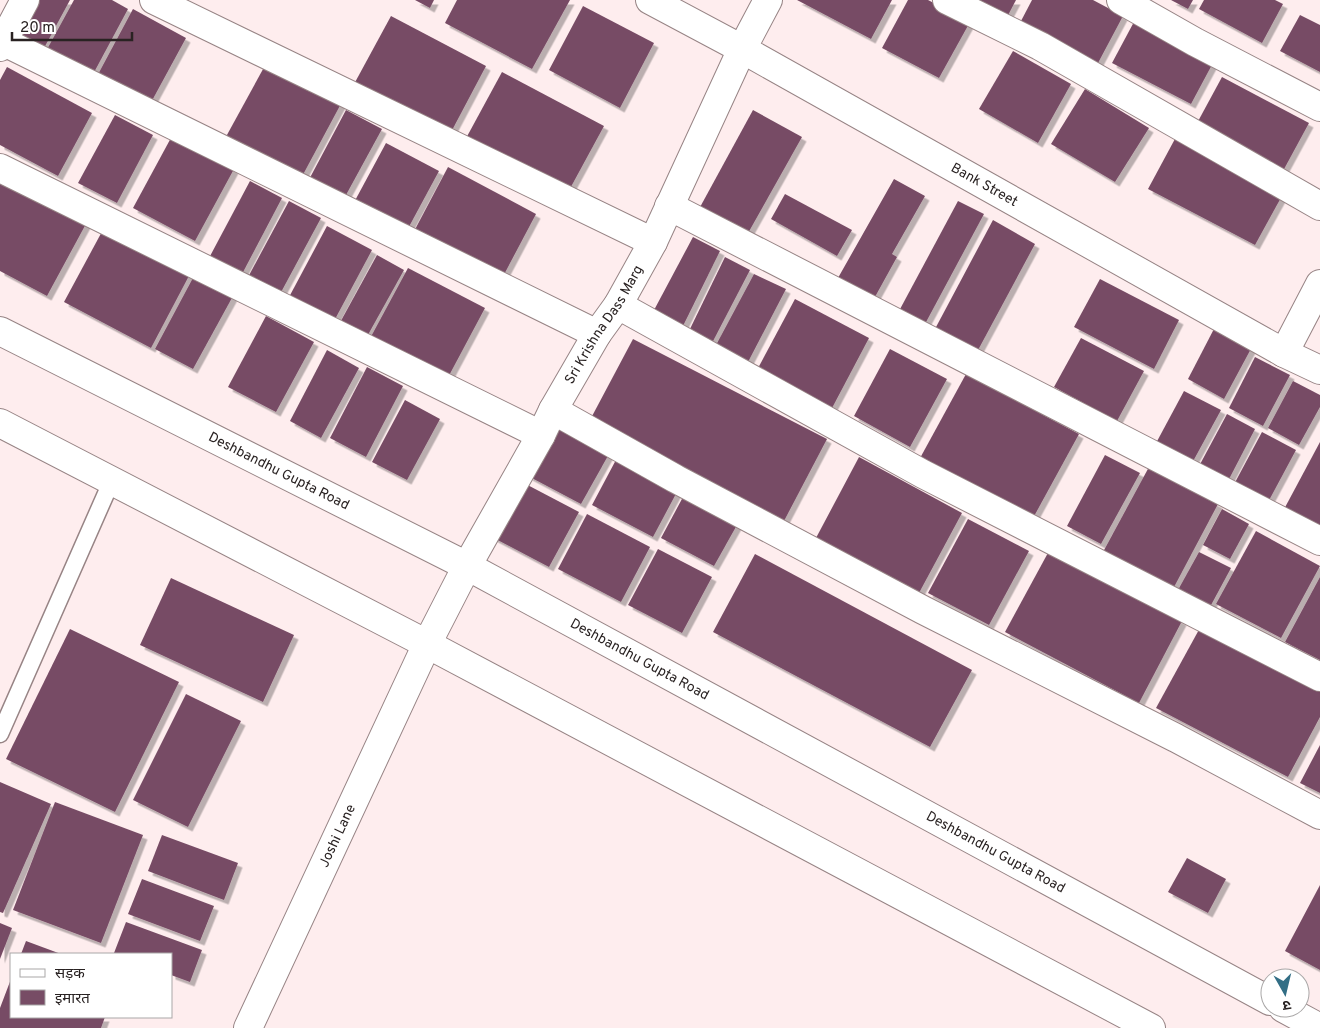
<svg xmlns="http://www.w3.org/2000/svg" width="1320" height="1028" font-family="Overpass,'Noto Sans Devanagari',sans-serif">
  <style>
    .building { fill: #774c65; filter: url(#shadow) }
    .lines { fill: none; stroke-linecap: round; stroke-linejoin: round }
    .service-casing { stroke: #978485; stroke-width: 19 }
    .minor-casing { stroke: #978485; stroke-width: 30 }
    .tertiary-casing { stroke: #978485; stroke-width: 30 }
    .service { stroke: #fff; stroke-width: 16 }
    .minor { stroke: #fff; stroke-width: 28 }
    .tertiary { stroke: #fff; stroke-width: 28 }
    .labels { text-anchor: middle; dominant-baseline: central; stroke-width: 5; stroke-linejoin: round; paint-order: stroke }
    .street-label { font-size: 14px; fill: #292222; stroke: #fff }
  </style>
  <defs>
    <filter id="shadow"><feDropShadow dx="4.5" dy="4.5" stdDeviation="0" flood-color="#0004"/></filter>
  </defs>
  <rect width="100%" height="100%" fill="#feedee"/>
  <g class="building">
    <polygon points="29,0 70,0 43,50 11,33"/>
    <polygon points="74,0 112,0 128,9 91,78 45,53"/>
    <polygon points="415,0 434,0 430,8"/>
    <polygon points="457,0 570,0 532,69 445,23"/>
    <polygon points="797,0 892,0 871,39"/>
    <polygon points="908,0 928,0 970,22 939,78 882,48"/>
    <polygon points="965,0 1016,0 1005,21"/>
    <polygon points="1032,0 1093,0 1123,16 1098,63 1021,21"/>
    <polygon points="1171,0 1193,0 1188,9"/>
    <polygon points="1204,0 1275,0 1283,4 1262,43 1199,9"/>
    <polygon points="583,6 654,43 620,108 549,70"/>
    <polygon points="133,9 186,38 148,108 95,80"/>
    <polygon points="1300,15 1320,25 1320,72 1280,51"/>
    <polygon points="391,16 486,66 449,136 353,86"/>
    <polygon points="1135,20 1214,61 1191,104 1112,63"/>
    <polygon points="1013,51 1071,84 1038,143 979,109"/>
    <polygon points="268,60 343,100 298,184 222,144"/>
    <polygon points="7,67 92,113 58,176 0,145 0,80"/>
    <polygon points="502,72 604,126 566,196 464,142"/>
    <polygon points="1222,77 1309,123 1283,171 1196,125"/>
    <polygon points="1085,89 1149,128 1115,182 1051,144"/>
    <polygon points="346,110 382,129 340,206 305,187"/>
    <polygon points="753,110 802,137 747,235 699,209"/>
    <polygon points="115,115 153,135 117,203 78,183"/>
    <polygon points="172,136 234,169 195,241 133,208"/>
    <polygon points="1176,137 1283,194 1255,245 1148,189"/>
    <polygon points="386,143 439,171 404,236 351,208"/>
    <polygon points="448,167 536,214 499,284 411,237"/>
    <polygon points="894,179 925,196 892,254 897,257 870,306 834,285"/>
    <polygon points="250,181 282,198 241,276 209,258"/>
    <polygon points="0,182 87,222 47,296 0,271"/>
    <polygon points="785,194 852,230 837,256 771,219"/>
    <polygon points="289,201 321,218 279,296 247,279"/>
    <polygon points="958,201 984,214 925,324 899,311"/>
    <polygon points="993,220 1035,244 977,352 935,329"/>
    <polygon points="105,226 191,272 151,348 64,302"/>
    <polygon points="327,226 372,250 333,323 288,299"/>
    <polygon points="693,237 720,251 682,328 653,312"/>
    <polygon points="377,255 404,270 364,342 337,328"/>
    <polygon points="725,257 750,270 711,345 688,333"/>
    <polygon points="408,268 485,308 444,385 367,344"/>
    <polygon points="754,274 786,289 747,364 715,347"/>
    <polygon points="194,276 233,296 193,369 155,349"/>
    <polygon points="1100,279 1179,320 1154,369 1074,327"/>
    <polygon points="795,299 869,338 831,410 757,370"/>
    <polygon points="266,316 314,342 276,412 228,387"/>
    <polygon points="1216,325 1253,345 1224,399 1188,379"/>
    <polygon points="1081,338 1144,371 1117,421 1054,387"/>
    <polygon points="633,339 827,439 784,521 590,420"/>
    <polygon points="890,349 947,379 910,447 854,416"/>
    <polygon points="327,350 359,368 321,438 290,421"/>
    <polygon points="1255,357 1290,375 1263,426 1229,408"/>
    <polygon points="367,367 403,386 366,457 330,438"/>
    <polygon points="966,374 1079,434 1032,520 919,460"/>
    <polygon points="1293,381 1320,395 1320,407 1299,445 1268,428"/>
    <polygon points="1184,391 1221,410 1191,465 1155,445"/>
    <polygon points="405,400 440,419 407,480 372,462"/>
    <polygon points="1227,414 1255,429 1227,483 1198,468"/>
    <polygon points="555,425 609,454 581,504 528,476"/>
    <polygon points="1262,432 1296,450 1266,506 1232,488"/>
    <polygon points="1320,442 1320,534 1282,513"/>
    <polygon points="1105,455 1140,473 1101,544 1067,526"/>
    <polygon points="859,457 962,513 919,593 816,538"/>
    <polygon points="617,458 678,490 653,537 592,505"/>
    <polygon points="1149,467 1218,504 1173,589 1103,552"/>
    <polygon points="518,480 579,512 549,567 488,535"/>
    <polygon points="683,497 737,525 714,566 661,538"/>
    <polygon points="1222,509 1249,524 1230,559 1203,545"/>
    <polygon points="587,514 650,547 621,602 558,569"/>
    <polygon points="968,519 1029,551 989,625 928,593"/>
    <polygon points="1256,531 1320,566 1281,638 1216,604"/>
    <polygon points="658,549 712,577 682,633 628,605"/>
    <polygon points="1049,551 1182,621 1139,703 1005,632"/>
    <polygon points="1199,552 1231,568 1210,607 1178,590"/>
    <polygon points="755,554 972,670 930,747 713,632"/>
    <polygon points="1320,577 1320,660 1285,642"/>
    <polygon points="171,578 294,635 263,702 140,645"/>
    <polygon points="1201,626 1320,689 1320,717 1288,777 1156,708"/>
    <polygon points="70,629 179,682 115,812 6,759"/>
    <polygon points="186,694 241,721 188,827 133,800"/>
    <polygon points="1320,745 1320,793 1300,783"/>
    <polygon points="0,782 51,804 3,913 0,912"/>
    <polygon points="55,802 143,835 101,943 13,910"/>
    <polygon points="162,835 238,863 224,900 148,871"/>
    <polygon points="1187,858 1226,879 1208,913 1168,892"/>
    <polygon points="142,879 214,906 200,941 128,914"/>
    <polygon points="1320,885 1320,970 1285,951"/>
    <polygon points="126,922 202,950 190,982 171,975 171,954 114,953"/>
    <polygon points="0,923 12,928 0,959"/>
    <polygon points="26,941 61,954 21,954"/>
    <polygon points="11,979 11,1017 105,1017 101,1028 0,1028 0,1008"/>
  </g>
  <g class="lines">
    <g class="service-casing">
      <polyline id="service" points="0,734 112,480"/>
    </g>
    <g class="minor-casing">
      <g id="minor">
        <polyline points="154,0 653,242"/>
        <polyline points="947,0 1040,46 1320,206"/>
        <polyline points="1121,0 1195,42 1320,107"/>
        <polyline points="0,40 597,334"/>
        <polyline points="0,168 541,435"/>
        <polyline points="669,206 1320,541"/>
        <polyline points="618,305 923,474 1320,677"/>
        <polyline points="1284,353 1320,284"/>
        <polyline points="553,410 676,479 923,610 1176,738 1320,815"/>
      </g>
    </g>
    <g class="tertiary-casing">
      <g id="tertiary">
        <path id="s1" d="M650 0 742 49 1284 353 1320 370"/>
        <polyline points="0,47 25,0"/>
        <path id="s2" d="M0 331 467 566 1270 1001"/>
        <polyline points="0,423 427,644 1151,1028"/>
        <polyline points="1283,1008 1320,1028"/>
        <path id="s3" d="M248 1028 427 644 467 566 541 435 553 410 597 334 618 305 653 242 742 49 768 0"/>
      </g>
    </g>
    <use href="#service" class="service"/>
    <use href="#minor" class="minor"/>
    <use href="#tertiary" class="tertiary"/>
  </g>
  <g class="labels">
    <g class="street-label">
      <text stroke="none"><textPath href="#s1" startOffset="382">Bank Street</textPath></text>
      <text stroke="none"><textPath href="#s3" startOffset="789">Sri Krishna Dass Marg</textPath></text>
      <text stroke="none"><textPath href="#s2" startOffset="312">Deshbandhu Gupta Road</textPath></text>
      <text stroke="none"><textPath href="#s2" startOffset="719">Deshbandhu Gupta Road</textPath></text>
      <text stroke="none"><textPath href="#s3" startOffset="212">Joshi Lane</textPath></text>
      <text stroke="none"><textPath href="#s2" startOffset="1124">Deshbandhu Gupta Road</textPath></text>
    </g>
  </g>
  <rect x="10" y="953" width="162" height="65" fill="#ffffff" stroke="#a9a7a7"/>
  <rect x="20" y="969" width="25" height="8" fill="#ffffff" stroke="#a9a7a7"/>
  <text x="55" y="978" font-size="15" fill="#292222">सड़क</text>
  <rect x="20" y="990" width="25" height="15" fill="#774c65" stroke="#a9a7a7"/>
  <text x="55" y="1003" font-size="15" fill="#292222">इमारत</text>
  <g transform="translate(1285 993) rotate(172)"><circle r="24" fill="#ffffff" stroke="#a9a7a7"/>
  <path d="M0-4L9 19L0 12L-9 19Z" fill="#326e85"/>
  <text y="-8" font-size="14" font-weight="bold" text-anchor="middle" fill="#292222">उ</text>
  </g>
  <path d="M12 32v8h120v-8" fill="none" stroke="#292222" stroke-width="2.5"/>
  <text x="20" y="32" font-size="15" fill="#292222" stroke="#ffffff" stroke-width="4" paint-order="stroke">20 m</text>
</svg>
